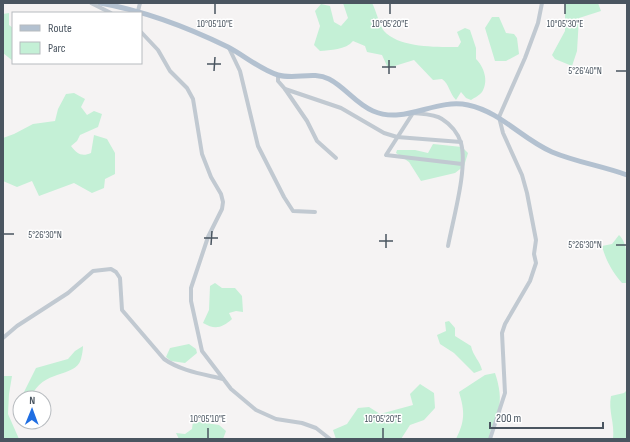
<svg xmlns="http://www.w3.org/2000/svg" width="630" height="442" font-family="'Sofia Sans Condensed',sans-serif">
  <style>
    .green { fill: #c4f0d6 }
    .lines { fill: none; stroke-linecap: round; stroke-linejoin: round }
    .minor { stroke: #c1c9d1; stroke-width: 4 }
    .major { stroke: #b3c1d0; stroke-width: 5 }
    .ticks { fill: none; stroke: #4a5560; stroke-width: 1.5 }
    .ticks-label { font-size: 10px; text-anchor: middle; fill: #4a5560; stroke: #fff; stroke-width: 3; stroke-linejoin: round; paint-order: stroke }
  </style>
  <rect width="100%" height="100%" fill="#f5f3f3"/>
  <g class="green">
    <path d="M343 3H372C376 10 380 27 384 31 399 48 437 47 458 47L461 42 457 32 465 28 470 30 476 48V59C484 67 489 81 482 92 480 95 474 98 471 100L466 98 461 92 456 100C449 93 450 85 442 79L433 80 414 60 388 68 382 55 367 52 365 46 353 41C346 50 330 50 320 51L314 45 320 26 315 11 321 4 330 6 334 22 341 26 348 18Z"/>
    <polygon points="565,3 598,3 601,11 579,18 577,51 572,66 555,59 552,55 565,31"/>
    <polygon points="9,13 9,25 13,28 13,61 3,53 3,14"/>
    <polygon points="492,17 499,17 506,33 514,34 517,38 519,54 506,61 495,61 485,28"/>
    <path d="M74 93 85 99 81 107 87 115 94 111 102 114 98 127 80 135 77 141 71 146C77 154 82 157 91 153L94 135 107 139 115 153V174L105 179 104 188 92 193 74 183 39 196 32 181 17 187 3 181V138L14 134 33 124 55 121 58 109 66 94Z"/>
    <polygon points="433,144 462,147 468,153 464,166 455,173 421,181 409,162 396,153 397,150 415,150 428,153"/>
    <path d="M619 235C630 246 627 267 627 283H622C612 271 606 261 602 246L612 244Z"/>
    <path d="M215 283 222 288H235L242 296 243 312 236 311 229 313 232 319C222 328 215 330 203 323L209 310 210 286Z"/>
    <path d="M449 321 455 328V336L471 346C473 356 480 361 482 370L474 373 454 353 440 344 437 335 446 331 445 322Z"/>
    <polygon points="189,344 196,349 197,353 185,363 171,361 166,357 170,348"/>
    <path d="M83 346C83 350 82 355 81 359 75 379 42 368 31 398H21L36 368 68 359 75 351Z"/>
    <path d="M495 373C499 385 502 399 498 411 495 422 490 428 489 439H456C465 421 465 412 459 392L485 375Z"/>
    <polygon points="3,376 12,376 9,394 8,414 19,439 3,439"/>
    <polygon points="420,384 434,393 435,408 424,420 410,425 401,439 336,439 333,430 347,424 358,408 369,407 380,414 413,405 410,394"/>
    <path d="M627 390V439H613C615 423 608 411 611 396L624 393Z"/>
    <polygon points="193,421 219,425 226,431 223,439 179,439 176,433 185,434 192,429"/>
  </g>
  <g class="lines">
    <g class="minor">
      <polyline points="91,3 111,13"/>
      <polyline points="138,11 140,3"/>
      <polyline points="141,32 158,50 170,71 187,88 193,99 202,154 211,177 221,194 223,202 222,209 208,237 191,288 191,301 202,351 231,389 256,410 276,419 302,423 316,428 330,439"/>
      <polyline points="229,48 240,71 258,146 284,197 293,211 315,212"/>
      <polyline points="278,75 278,81 285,89 341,108 384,133 397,137 461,142"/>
      <polyline points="285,89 307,121 317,141 336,158"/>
      <path d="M448 246C453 219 468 168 461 143 458 133 450 124 442 119 435 114 421 114 413 113L386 155 462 164"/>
      <path d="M3 338 17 326 68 293 93 271 111 269 116 272 120 278 122 310 164 359C181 371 203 374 223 379"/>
      <polyline points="490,439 505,393 502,333 505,324 530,281 536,263 534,254 536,240 527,193 522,175 503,133 499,117 525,58 538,23 542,3"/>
    </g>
    <path class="major" d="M100 3C145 11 187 27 228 47 245 56 261 70 278 75 295 80 313 71 329 79 345 87 356 104 373 111 405 125 435 98 468 105 501 112 522 139 552 152 576 162 602 166 627 175"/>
  </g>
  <path class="ticks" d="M215 14V4M390 14V4M565 14V4M207 64H221M382 67H396M214 71 215 57M616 71H626M389 74V60M4 234H14M204 238H218M379 241H393M211 245 212 231M616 245H626M386 248V234M208 438V428M383 438V428"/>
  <g class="ticks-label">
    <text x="215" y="27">10°05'10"E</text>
    <text x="390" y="27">10°05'20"E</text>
    <text x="565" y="27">10°05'30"E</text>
    <text x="585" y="74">5°26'40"N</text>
    <text x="45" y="238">5°26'30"N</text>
    <text x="585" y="248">5°26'30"N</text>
    <text x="208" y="422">10°05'10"E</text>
    <text x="383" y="422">10°05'20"E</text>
  </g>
  <rect width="630" height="442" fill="none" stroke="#4a5560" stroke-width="8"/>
  <rect x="12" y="12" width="130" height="52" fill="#ffffff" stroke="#b7bbbf"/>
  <rect x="20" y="25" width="20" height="6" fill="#b3c1d0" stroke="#b7bbbf"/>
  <text x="48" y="32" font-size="12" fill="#4a5560">Route</text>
  <rect x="20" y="42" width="20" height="12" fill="#c4f0d6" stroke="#b7bbbf"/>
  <text x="48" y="52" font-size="12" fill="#4a5560">Parc</text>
  <g transform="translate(32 410) rotate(1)"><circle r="19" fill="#ffffff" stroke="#b7bbbf"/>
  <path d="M0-3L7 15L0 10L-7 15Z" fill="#1f6ee2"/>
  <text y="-6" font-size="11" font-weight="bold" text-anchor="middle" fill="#4a5560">N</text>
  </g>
  <path d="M490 422v6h113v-6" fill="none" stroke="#4a5560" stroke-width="2"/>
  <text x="496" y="422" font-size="12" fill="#4a5560" stroke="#ffffff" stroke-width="3" paint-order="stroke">200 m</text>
</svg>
